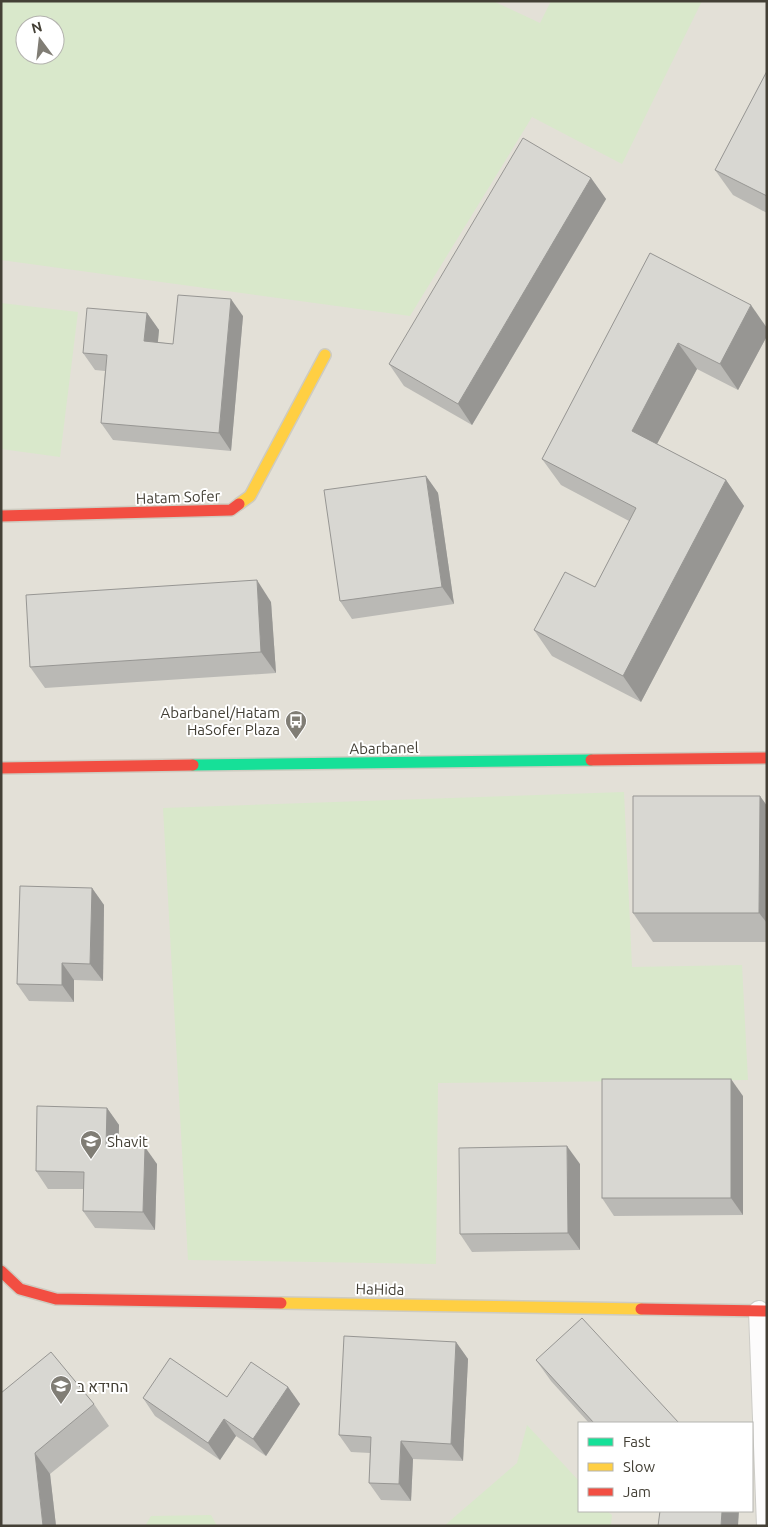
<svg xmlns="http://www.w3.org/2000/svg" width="768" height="1527" font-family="Ubuntu,Heebo,sans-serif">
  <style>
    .residential { fill: #e3e0d7; fill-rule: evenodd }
    .green { fill: #d9e8cb; fill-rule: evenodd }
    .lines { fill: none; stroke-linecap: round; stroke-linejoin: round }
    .lane-casing { stroke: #cdccc7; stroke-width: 22 }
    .fast-casing { stroke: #cecbc0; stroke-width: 14 }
    .slow-casing { stroke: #cecbc0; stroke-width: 14 }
    .jam-casing { stroke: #cecbc0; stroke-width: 14 }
    .lane { stroke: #fdfcfc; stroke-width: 20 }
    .fast { stroke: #16e098; stroke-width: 11 }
    .slow { stroke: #ffcf43; stroke-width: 11 }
    .jam { stroke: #f24e42; stroke-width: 11 }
    .wall { fill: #bab9b5 }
    .shaded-wall { fill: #979693 }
    .building { fill: #d8d7d2; stroke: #979693 }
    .labels { text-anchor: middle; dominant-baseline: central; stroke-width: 4; stroke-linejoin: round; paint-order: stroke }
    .street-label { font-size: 15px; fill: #444036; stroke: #fff }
    .poi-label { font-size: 15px; fill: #444036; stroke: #fff; text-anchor: start }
  </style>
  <rect width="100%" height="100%" fill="#efeee9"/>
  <path class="residential" d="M1 1H767V1526H1ZM25 25H55V55H25ZM579 1423H752V1511H579Z"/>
  <g class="green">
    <path d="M1 1H493L540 23 551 1H702L622 164 532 117 410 316 1 260ZM25 25H55V55H25Z"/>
    <polygon points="1,303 78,312 60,457 1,449"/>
    <polygon points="624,792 632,967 742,965 748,1080 438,1083 436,1264 188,1260 163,808"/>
    <polygon points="527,1425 579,1481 579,1511 607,1511 612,1515 611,1526 444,1526 517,1463"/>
    <polygon points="211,1515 217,1526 145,1526 151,1516"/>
  </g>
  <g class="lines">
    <g class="lane-casing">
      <polyline id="lane" points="759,1311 767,1526"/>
    </g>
    <g class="fast-casing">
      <polyline id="fast" points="193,765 591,760"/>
    </g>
    <g class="slow-casing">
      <g id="slow">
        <polyline points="239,504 250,496 325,355"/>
        <polyline points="281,1303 641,1309"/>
      </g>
    </g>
    <g class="jam-casing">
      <g id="jam">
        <polyline points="1,516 231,510 239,504"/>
        <polyline points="591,760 767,758"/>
        <polyline points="1,768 193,765"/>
        <polyline points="1,1271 20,1289 56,1299 281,1303"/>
        <polyline points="641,1309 767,1311"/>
      </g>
    </g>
    <use href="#lane" class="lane"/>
    <use href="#fast" class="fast"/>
    <use href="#slow" class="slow"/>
    <use href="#jam" class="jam"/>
  </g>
  <g class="wall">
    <polygon points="767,71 767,213 733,195 715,170"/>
    <polygon points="591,178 606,199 472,425 404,386 389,364"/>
    <polygon points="650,253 767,328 767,336 738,390 697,369 657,444 726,480 744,506 641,702 552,656 534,630 595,587 629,521 561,485 542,459"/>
    <polygon points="147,313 159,330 158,342 173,344 243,316 231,451 113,440 101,423 105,371 95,370 83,353"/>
    <polygon points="426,476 438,493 454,604 352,619 340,601"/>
    <polygon points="271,602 276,673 45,688 30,667"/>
    <polygon points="760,796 767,806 767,942 653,942 633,913"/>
    <polygon points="92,888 104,905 103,981 74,980 74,1002 29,1001 17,984"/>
    <polygon points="743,1096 743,1215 614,1216 602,1198"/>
    <polygon points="107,1108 119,1125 118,1147 157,1164 155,1230 95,1228 83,1211 83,1189 48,1189 36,1171"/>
    <polygon points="580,1164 580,1250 472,1252 460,1234"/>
    <polygon points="456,1342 468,1359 463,1461 413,1459 411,1501 381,1500 369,1483 370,1453 351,1452 339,1435"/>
    <polygon points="536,1360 679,1423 589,1423 551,1381"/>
    <polygon points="288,1387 300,1404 266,1456 236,1436 220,1460 155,1416 143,1398 227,1397"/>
    <polygon points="1,1393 94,1404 109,1426 50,1474 56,1526"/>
  </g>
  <g class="shaded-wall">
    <polygon points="591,178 606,199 472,425 458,404"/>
    <polygon points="231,299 243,316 231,451 219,433"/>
    <polygon points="751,305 767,328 767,336 738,390 720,364"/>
    <polygon points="147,313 159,330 156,359 144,341"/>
    <polygon points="678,343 697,369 650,457 632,431"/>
    <polygon points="426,476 438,493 454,604 442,587"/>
    <polygon points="726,480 744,506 641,702 623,676"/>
    <polygon points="257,580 271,602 276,673 261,652"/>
    <polygon points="760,796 767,806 767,923 759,913"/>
    <polygon points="92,888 104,905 103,981 90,964"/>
    <polygon points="62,963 74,980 74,1002 62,985"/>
    <polygon points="731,1079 743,1096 743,1215 731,1198"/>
    <polygon points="107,1108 119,1125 118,1164 106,1147"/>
    <polygon points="567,1146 580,1164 580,1250 568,1233"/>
    <polygon points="145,1147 157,1164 155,1230 143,1212"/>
    <polygon points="456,1342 468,1359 463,1461 451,1444"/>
    <polygon points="288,1387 300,1404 266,1456 253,1439"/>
    <polygon points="224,1419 236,1436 220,1460 208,1443"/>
    <polygon points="401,1441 413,1459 411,1501 399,1484"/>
    <polygon points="35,1453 50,1474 56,1526 43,1526"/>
    <polygon points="722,1511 739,1511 738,1526 721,1526"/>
  </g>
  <g class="building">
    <polygon points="767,71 767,196 715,170"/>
    <polygon points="523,138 591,178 458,404 389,364"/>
    <polygon points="650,253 751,305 720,364 678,343 632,431 726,480 623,676 534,630 565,572 595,587 636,508 542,459"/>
    <polygon points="178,295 231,299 219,433 101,423 107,355 83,353 87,308 147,313 144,341 173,344"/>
    <polygon points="426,476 442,587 340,601 324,490"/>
    <polygon points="257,580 261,652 30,667 26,595"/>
    <polygon points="633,796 760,796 759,913 633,913"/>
    <polygon points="20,886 92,888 90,964 62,963 62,985 17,984"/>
    <rect x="602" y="1079" width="129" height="119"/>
    <polygon points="37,1106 107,1108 106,1147 145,1147 143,1212 83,1211 84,1172 36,1171"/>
    <polygon points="567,1146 568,1233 460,1234 459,1148"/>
    <polygon points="582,1318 679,1423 594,1423 536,1360"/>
    <polygon points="344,1336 456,1342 451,1444 401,1441 399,1484 369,1483 371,1437 339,1435"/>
    <polygon points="51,1352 94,1404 35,1453 43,1526 1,1526 1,1393"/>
    <polygon points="170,1358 227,1397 251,1362 288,1387 253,1439 224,1419 208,1443 143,1398"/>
    <polygon points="660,1511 722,1511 721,1526 658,1526"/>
  </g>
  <defs>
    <g id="bus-pin" transform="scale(1.125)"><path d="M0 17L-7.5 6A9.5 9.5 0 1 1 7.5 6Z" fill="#807d75" stroke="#fff"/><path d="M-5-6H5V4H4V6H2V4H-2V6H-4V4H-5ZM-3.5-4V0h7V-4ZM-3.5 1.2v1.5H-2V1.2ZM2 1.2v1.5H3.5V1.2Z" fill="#fff"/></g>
    <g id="school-pin" transform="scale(1.125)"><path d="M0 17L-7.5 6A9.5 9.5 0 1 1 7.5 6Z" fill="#807d75" stroke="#fff"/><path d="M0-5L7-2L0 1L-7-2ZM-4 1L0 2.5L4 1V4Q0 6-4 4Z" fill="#fff"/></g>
  </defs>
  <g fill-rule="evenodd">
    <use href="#bus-pin" x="296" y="721"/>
    <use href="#school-pin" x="91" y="1141"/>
    <use href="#school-pin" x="61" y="1386"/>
  </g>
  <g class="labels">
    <g class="street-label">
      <text transform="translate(178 497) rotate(-2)">Hatam Sofer</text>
      <text transform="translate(384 748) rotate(-1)">Abarbanel</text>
      <text transform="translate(380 1289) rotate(1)">HaHida</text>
    </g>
    <g class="poi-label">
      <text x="280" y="712" text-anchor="end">Abarbanel/Hatam<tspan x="280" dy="17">HaSofer Plaza</tspan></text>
      <text x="107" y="1141">Shavit</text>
      <text x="77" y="1386">החידא ב</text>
    </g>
  </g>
  <rect width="768" height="1527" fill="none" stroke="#444036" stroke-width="5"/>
  <rect x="578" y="1422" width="175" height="90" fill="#ffffff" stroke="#b4b3af"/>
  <rect x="588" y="1438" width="25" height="8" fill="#16e098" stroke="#b4b3af"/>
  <text x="623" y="1447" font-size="15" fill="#444036">Fast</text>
  <rect x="588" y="1463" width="25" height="8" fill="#ffcf43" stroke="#b4b3af"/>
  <text x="623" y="1472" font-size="15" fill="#444036">Slow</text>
  <rect x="588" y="1488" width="25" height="8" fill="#f24e42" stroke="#b4b3af"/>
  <text x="623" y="1497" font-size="15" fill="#444036">Jam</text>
  <g transform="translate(40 40) rotate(345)"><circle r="24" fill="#ffffff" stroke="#b4b3af"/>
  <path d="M0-4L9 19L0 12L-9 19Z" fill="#807d75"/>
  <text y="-8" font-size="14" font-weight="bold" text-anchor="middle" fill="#444036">N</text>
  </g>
</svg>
